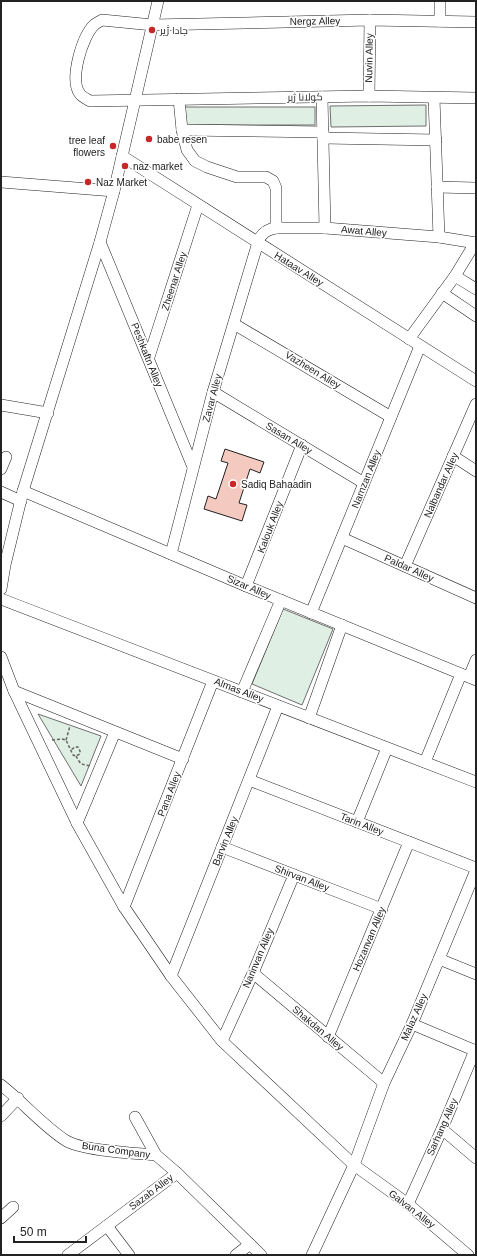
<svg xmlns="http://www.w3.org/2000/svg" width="477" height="1256" font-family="Helvetica,Cairo,sans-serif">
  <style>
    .green { fill: #e0efe3; stroke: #6f6f6f }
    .building { fill: #f3c9c0; stroke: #222 }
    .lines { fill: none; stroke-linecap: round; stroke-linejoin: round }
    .minor-casing { stroke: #222; stroke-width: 12 }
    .path { stroke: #646464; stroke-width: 1.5; stroke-dasharray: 3 2; stroke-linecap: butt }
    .minor { stroke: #fff; stroke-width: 11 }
    .poi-dot { fill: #c62828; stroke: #fff; stroke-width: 1.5 }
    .labels { text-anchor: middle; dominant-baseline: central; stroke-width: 3; stroke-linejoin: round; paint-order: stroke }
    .street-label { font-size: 10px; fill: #222; stroke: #fff }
    .poi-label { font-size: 10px; fill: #222; stroke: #fff; text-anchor: start }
  </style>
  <rect width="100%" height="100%" fill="#fff"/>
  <g class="green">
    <polygon points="426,105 426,126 331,127 330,106"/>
    <rect x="184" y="107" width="131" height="18"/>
    <polygon points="283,609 333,629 302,705 252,684"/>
    <polygon points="38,714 101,736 81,786"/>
  </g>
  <polygon class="building" points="225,449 264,462 260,473 250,469 239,503 247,505 242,521 204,509 208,496 216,499 228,463 221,461"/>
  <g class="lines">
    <g class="minor-casing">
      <g id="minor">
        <polyline points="440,21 440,1"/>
        <path d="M476 22 370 20 153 25 102 20C99 22 96 23 94 25 82 37 69 80 80 94 82 97 87 99 90 101L369 96 476 98"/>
        <polyline points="369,96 370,20"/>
        <polyline points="322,97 325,228"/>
        <polyline points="434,98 439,237"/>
        <polyline points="179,99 182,130 187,150 195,161 207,167 237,177 266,177 273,181 276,188 276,228"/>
        <polyline points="182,130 323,132"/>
        <polyline points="323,138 436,140"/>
        <polyline points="122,156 476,381"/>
        <polyline points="1,182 114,191"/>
        <polyline points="437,187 476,188"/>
        <polyline points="100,242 193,467"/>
        <polyline points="455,276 476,289"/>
        <polyline points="442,293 476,316"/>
        <polyline points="234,324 391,417"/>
        <polyline points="409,339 455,276 475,243"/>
        <polyline points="149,357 198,205"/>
        <polyline points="213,392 364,483"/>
        <polyline points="1,405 48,413"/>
        <polyline points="453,456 476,471"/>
        <polyline points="1,469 6,457"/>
        <polyline points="23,491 246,586 476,680"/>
        <polyline points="1,492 21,501"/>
        <polyline points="342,538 476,598"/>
        <path d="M171 554 213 392 259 239C263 232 268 229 276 228H325L439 237 476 243"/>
        <polyline points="405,566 476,404"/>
        <polyline points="246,586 302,445"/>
        <polyline points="1,589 5,565 23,491 100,242 114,191 158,1"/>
        <polyline points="1,599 476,782"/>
        <polyline points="311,613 420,346"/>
        <polyline points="1,657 14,691 77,823 124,907 171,976 222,1041 354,1165 408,1204 468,1255"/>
        <polyline points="469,677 476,660"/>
        <polyline points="14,691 183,759"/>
        <polyline points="242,692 281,600"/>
        <polyline points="309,718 342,625"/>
        <polyline points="425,762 461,674"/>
        <polyline points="249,780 476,868"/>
        <polyline points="357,822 387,748"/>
        <polyline points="77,823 115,732"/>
        <polyline points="222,847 382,909"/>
        <polyline points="124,907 213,681"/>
        <polyline points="439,959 476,974"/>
        <polyline points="253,973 384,1083"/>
        <polyline points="171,976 278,706"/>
        <polyline points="412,1024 476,1051"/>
        <polyline points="328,1037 409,842"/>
        <polyline points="222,1041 253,973 294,875"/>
        <path d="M1 1085C23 1102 42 1125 65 1140 82 1151 134 1153 156 1155"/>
        <polyline points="1,1116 18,1098"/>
        <polyline points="135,1117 156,1155 177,1173 261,1255"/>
        <polyline points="442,1129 476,1158"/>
        <polyline points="408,1204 442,1129 475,1050"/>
        <polyline points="1,1218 13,1207"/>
        <polyline points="107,1226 129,1255"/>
        <polyline points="68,1255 177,1173"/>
        <polyline points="236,1255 250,1244"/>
        <polyline points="312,1255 354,1165 384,1083 412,1024 476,870"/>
      </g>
    </g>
    <g class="path">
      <polyline points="52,740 62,739 66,740 73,755 76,756 80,754 80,751 78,747 75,747 71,750"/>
      <polyline points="66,740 70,726"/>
      <path d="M76 756C81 765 80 764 91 766"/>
    </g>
    <use href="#minor" class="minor"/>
  </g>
  <g class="poi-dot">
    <circle cx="152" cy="30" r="4"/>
    <circle cx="149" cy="139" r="4"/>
    <circle cx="113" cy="146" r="4"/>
    <circle cx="125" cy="166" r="4"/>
    <circle cx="88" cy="182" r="4"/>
    <circle cx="233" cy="484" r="4"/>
  </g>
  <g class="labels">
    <g class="street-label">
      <text transform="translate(315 21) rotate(-1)">Nergz Alley</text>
      <text transform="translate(369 58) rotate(-89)">Nuvin Alley</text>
      <text transform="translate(305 97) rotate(-1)">کولانا ژیر</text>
      <text transform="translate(364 231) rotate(5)">Awat Alley</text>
      <text transform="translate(299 269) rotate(32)">Hataav Alley</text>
      <text transform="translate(174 281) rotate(-72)">Zheenar Alley</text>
      <text transform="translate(147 355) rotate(68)">Peshkaftn Alley</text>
      <text transform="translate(313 370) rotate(31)">Vazheen Alley</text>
      <text transform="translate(212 398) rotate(-75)">Zavar Alley</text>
      <text transform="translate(289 438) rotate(31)">Sasan Alley</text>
      <text transform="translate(366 479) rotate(-68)">Narnzan Alley</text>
      <text transform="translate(441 485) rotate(-66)">Nalbandar Alley</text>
      <text transform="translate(270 527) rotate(-69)">Kalouk Alley</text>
      <text transform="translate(409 568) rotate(24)">Paldar Alley</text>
      <text transform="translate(249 587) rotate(23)">Sizar Alley</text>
      <text transform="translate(239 690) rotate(21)">Almas Alley</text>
      <text transform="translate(169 794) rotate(-69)">Pana Alley</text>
      <text transform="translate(362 824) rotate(21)">Tarin Alley</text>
      <text transform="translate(225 841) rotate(-68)">Barvin Alley</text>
      <text transform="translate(302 878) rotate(21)">Shirvan Alley</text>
      <text transform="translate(369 939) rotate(-67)">Hozanvan Alley</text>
      <text transform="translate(258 958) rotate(-67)">Narinvan Alley</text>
      <text transform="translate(414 1017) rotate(-66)">Malaz Alley</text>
      <text transform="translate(318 1028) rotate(40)">Shakdan Alley</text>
      <text transform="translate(442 1127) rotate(-66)">Sarhang Alley</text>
      <text transform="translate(116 1150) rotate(8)">Buna Company</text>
      <text transform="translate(151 1192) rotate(-37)">Sazab Alley</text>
      <text transform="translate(412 1209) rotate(38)">Galvan Alley</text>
    </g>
    <g class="poi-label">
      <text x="160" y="30">جادا ژير</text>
      <text x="157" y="139">babe resen</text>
      <text x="105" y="140" text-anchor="end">tree leaf<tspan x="105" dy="12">flowers</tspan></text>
      <text x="133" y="166">naz market</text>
      <text x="96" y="182">Naz Market</text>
      <text x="241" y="484">Sadiq Bahaadin</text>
    </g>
  </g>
  <rect width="477" height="1256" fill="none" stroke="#222222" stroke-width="4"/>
  <path d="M14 1236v6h72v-6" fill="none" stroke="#222222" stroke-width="2"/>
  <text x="20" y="1236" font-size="12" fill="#222222" stroke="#ffffff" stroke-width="3" paint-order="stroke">50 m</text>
</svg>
